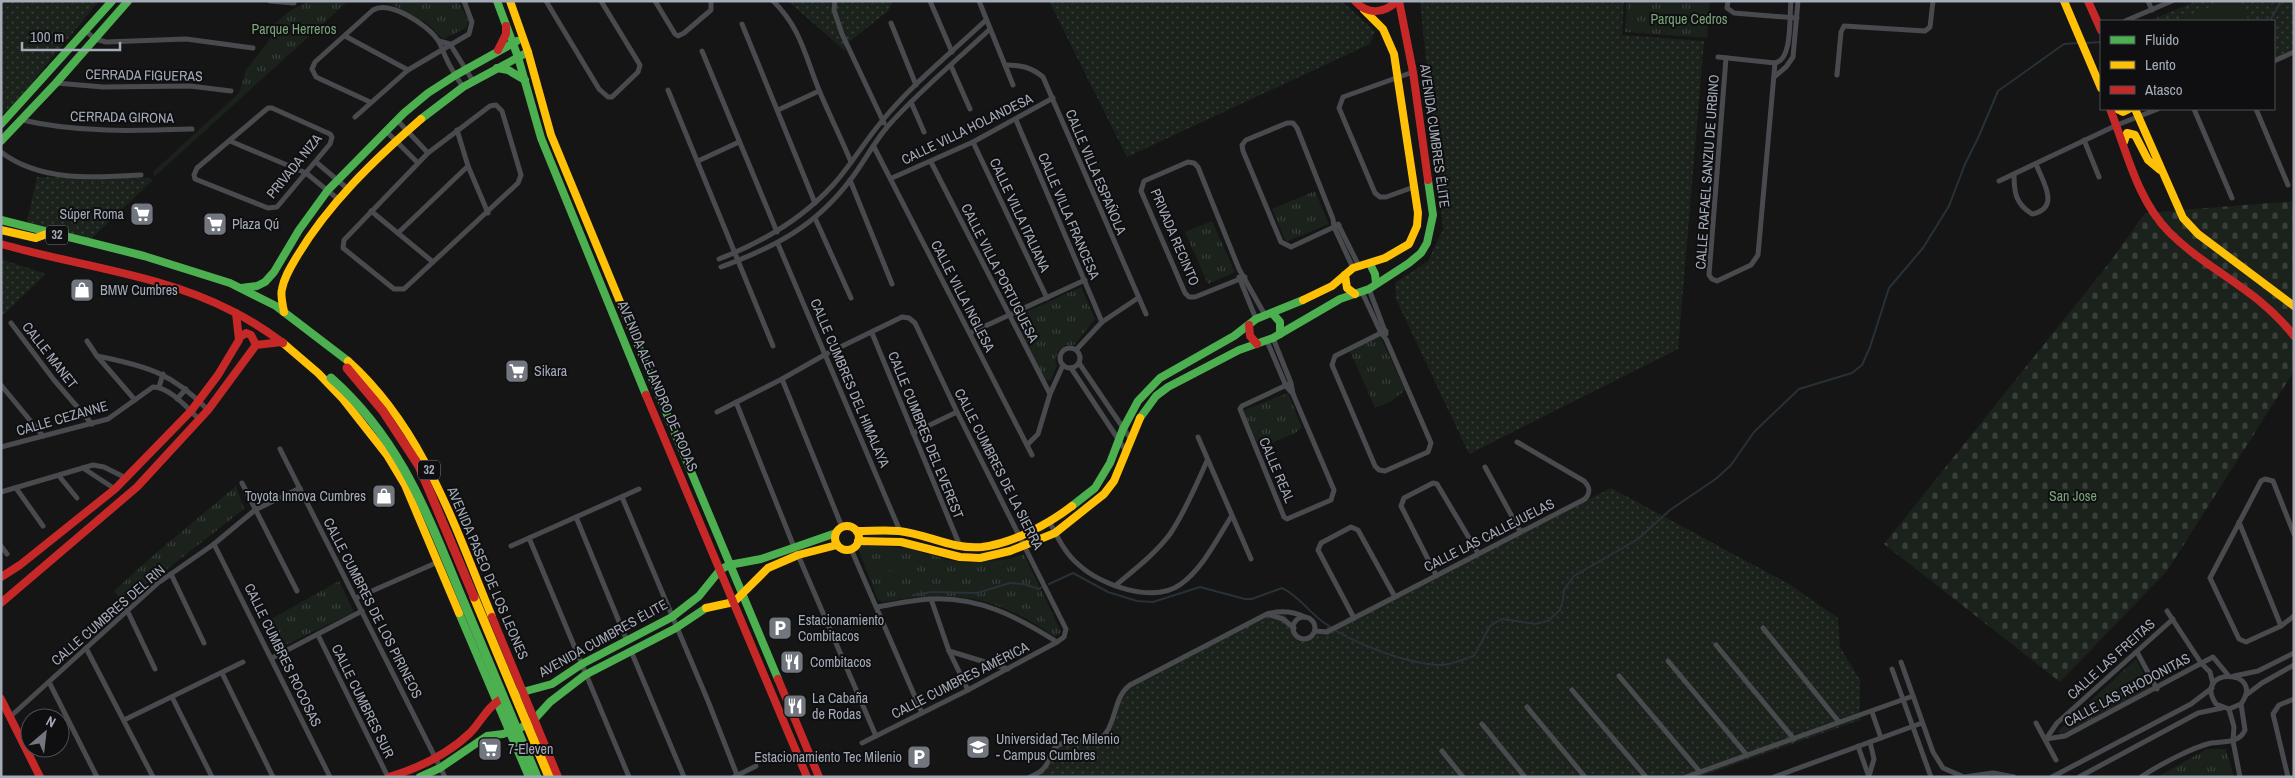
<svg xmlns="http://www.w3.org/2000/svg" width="2295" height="778" font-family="'Archivo Narrow',sans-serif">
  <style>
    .grass { fill: url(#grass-dots) }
    .cemetery { fill: url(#cemetery-stones) }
    .park { fill: url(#park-tufts) }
    .pitch { fill: #1a221b }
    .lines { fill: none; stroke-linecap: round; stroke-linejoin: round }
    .stream { stroke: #273138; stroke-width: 2 }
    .street { stroke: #484a4e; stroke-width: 5 }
    .fast { stroke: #4caf50; stroke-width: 8 }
    .slow { stroke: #ffc107; stroke-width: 8 }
    .jam { stroke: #c62828; stroke-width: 8 }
    .fast-bridge { stroke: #4caf50; stroke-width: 9 }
    .slow-bridge { stroke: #ffc107; stroke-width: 9 }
    .jam-bridge { stroke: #c62828; stroke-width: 9 }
    .labels { text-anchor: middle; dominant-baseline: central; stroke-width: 4; stroke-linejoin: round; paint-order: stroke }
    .shield { fill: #0f0f11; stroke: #777d86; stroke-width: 1 }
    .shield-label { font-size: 12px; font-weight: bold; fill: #a4acb8 }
    .park-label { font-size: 14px; fill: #7aa579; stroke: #0f0f11 }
    .street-label { font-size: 14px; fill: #a4acb8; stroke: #0f0f11 }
    .poi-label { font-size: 14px; fill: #a4acb8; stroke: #0f0f11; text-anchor: start }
  </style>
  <defs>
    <pattern id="grass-dots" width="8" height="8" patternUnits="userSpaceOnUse" patternTransform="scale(1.25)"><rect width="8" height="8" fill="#1a221b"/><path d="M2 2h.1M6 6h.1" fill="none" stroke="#383f3a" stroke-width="1.8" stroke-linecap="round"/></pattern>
    <pattern id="cemetery-stones" width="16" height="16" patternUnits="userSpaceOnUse" patternTransform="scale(1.25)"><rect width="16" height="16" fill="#1a221b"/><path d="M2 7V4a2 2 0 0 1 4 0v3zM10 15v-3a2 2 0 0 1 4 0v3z" fill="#383f3a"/></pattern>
    <pattern id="park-tufts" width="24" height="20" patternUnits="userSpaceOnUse" patternTransform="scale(1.25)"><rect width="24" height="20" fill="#1a221b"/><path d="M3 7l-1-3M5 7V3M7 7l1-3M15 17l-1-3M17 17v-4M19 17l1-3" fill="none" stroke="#383f3a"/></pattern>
  </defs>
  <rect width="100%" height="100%" fill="#151515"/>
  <g class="grass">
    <polygon points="1,1 99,1 11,108 1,114"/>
    <polygon points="788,1 893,1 887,12 845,45 845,51"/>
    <polygon points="1049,1 1342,1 1375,31 1370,44 1127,157"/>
    <polygon points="1420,1 1624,1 1622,35 1704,41 1678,349 1469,454 1396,299 1395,283 1428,261 1443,229"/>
    <polygon points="2196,1 2294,1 2294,51 2274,60 2274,21 2149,21"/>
    <polygon points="37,177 149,178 153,180 91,239 27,222"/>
    <polygon points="1,259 46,274 1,317"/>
    <polygon points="1611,488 1789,584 1838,618 1840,647 1860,680 1860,720 1699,777 1030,777 1045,769 1050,753 1059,746 1095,742 1103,738 1120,702 1130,686 1268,614 1285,614 1298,642"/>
  </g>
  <polygon class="cemetery" points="2294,201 2294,371 2167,571 2060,682 1884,544 2110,262 2145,213"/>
  <g class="park">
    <polygon points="308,1 348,1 154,177 153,172 239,93 246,70 271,38 275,24 288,12"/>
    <polygon points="380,1 458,1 469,21 466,28 443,39 427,23 387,2"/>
    <polygon points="1627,1 1710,1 1707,38 1625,32"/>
    <polygon points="1315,191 1329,224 1286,242 1272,209"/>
    <polygon points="1212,221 1235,272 1208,284 1185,232"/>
    <polygon points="1081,287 1095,319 1074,345 1066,345 1058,351 1055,360 1057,366 1051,380 1044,380 1015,317"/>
    <polygon points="1380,336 1405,390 1392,401 1375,408 1350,351"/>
    <polygon points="1288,393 1302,428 1295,433 1260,448 1242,411"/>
    <polygon points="236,486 244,509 124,603 114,591 156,553"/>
    <path d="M863 545 906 548 949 560 969 563 1009 559 1024 554 1061 632 1055 637C994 595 956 589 883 602L878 600 858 549Z"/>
    <polygon points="339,581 354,612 273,651 262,624"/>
    <polygon points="2136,659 2151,689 2061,735 2058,731"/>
    <polygon points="2207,749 2226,749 2234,777 2157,777"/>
  </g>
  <g class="pitch">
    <polygon points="2226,1 2240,1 2249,21 2174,21"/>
    <polygon points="883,549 897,549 896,571 882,570"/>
    <polygon points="1035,595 1054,614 1047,621 1027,603"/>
  </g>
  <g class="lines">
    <g class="stream">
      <polyline points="2270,21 2281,1"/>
      <polyline points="2086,43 2101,42"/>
      <path d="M1049 584 1073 573 1108 592 1137 601 1153 602 1200 587 1245 599H1252L1282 588C1299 596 1308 611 1323 622 1351 643 1406 664 1441 665 1451 665 1464 659 1474 656L1490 626 1502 619 1535 624 1548 621 1560 610 1563 600 1564 590 1574 576 1638 539 1670 510 1717 478 1731 465 1754 432 1799 389 1852 373 1862 365 1870 347 1889 288 1923 248 1949 206 1965 164 1978 138 1998 91 2064 44 2078 43"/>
      <polyline points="913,595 932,592 977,593 1010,583 1024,584 1039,589 1042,587"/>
    </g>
    <g class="street">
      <polyline points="270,1 294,3"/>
      <polyline points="546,1 599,89 608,97 612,97 638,72 640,65 601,1"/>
      <polyline points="655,1 675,34 678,36 684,33 711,10 711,1"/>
      <path d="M773 1C801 28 805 56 819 90 829 114 841 138 851 162"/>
      <polyline points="835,1 834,10 842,34 884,123"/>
      <polyline points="930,1 952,52"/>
      <polyline points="979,1 1013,85"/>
      <polyline points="1728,1 1727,8 1734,13 1797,18"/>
      <polyline points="2148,1 2152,10"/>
      <polyline points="2125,21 2172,1"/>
      <polyline points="891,23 916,85"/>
      <polyline points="742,24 815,203"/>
      <polyline points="86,31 95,39 106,42 186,39 253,48"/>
      <polyline points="345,36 408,70"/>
      <polyline points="439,41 450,44 473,81"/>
      <polyline points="702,51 777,232"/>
      <polyline points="1718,57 1775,63"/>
      <polyline points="1726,58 1709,275 1712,279 1717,281 1751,265 1758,255 1775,63"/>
      <polyline points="2274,61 2294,52"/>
      <path d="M1775 63C1793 60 1789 16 1791 1"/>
      <path d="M1005 65C1021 65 1031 67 1043 77L1146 314"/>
      <polyline points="951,66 970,109"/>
      <polyline points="1413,72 1343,97 1339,108 1375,193 1380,197 1386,197 1414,187"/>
      <polyline points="1837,75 1841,32 1844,26 1925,31 1930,27 1933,1"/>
      <polyline points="1774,77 1786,67 1793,57 1798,1"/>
      <polyline points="56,83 103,87 190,86 231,91"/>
      <polyline points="668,90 773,346"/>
      <path d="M370 102 316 77 312 69 315 62 373 10C390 0 427 25 437 39 442 45 443 53 447 60 451 69 457 78 463 87"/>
      <polyline points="911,102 924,132"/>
      <polygon points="496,105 502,111 521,175 518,183 404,289 394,289 343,248 344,240 428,153 490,106"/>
      <polygon points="268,108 272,108 330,134 332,137 330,144 277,207 268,208 195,179 194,175 197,168"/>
      <polyline points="2194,109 2232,198"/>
      <polyline points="2256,109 2288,185"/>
      <polyline points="778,110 819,91"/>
      <polyline points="355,117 408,70 469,34 472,22 464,1"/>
      <path d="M22 120C79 133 134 131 192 129"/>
      <polyline points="397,120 428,153"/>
      <polyline points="1016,120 1102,322"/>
      <polyline points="457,130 468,166 488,213"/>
      <polyline points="386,131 417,162"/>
      <polyline points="2084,140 2099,177"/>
      <polyline points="230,141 306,173 338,199"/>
      <polyline points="973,142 1047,298"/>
      <polyline points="874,147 1032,455"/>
      <path d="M1 152C40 182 95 178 141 175"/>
      <polyline points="698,161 739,142"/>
      <polyline points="316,162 348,189"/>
      <polyline points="931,162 1050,394"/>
      <path d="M2014 175C2014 193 2016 204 2032 214 2061 208 2043 182 2036 164"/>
      <polyline points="892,178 973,142 1053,98"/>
      <polyline points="850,180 892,284"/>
      <polyline points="1999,181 2117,125 2158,109"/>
      <polyline points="371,211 433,262"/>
      <polyline points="815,218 851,298"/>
      <polyline points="1338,224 1359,266"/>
      <polyline points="1339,225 1334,227 1291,247 1281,242 1243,151 1242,145 1246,140 1287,123 1293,123 1297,128 1333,219 1334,227 1353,268"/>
      <polyline points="398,233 468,166"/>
      <polyline points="778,244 900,531"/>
      <path d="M719 259C763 242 801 220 833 185 851 165 865 141 882 121 912 84 951 53 986 20"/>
      <path d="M721 267C775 247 816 226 851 179 864 162 874 142 888 126 919 91 956 61 990 29"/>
      <polyline points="1239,277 1256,319"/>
      <polyline points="1245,277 1195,297 1189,297 1185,293 1141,191 1144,181 1188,162 1194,163 1198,167 1239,269 1265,315"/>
      <polyline points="1369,289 1386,334"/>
      <polyline points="1362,292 1381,333 1386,339 1431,443 1428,452 1385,471 1379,470 1375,466 1332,365 1335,356 1381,333 1386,331"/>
      <polyline points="11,323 54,380 92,424"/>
      <polyline points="872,333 960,546"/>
      <polyline points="970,333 1085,280"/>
      <polyline points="1273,338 1291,383 1293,394 1334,490 1331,500 1287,519 1284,517 1240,409 1242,406 1291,383"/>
      <polyline points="87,341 97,356 135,400"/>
      <polyline points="1267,341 1286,386 1293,394"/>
      <circle cx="1070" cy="358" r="10"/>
      <polyline points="1076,350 1102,322 1138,298"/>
      <path d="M97 356C147 366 172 373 208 410"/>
      <polyline points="1079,363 1130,438"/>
      <polyline points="1071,368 1126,451"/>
      <polyline points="782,379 842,527"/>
      <polyline points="1,385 43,436"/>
      <polyline points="159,387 163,374"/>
      <polyline points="177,399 186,389"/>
      <polyline points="736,402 794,547"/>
      <polyline points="717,412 782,379 826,354 902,317 909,318 915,323 957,412 1066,629 1064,637 1057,642 968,690 862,743"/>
      <polyline points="913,433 957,412"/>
      <polyline points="1198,437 1251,559"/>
      <polyline points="1027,445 1038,434 1050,394 1063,365"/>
      <path d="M1 447 108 419 153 387C170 387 188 409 200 420"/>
      <polyline points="280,449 445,777"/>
      <polyline points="1485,467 1520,531"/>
      <polyline points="83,468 115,489"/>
      <polyline points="59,476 77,498"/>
      <polyline points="242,483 297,591"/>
      <polyline points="16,488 43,526"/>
      <polyline points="1,492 93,465 104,467 126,478"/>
      <polyline points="622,497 708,701 737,775"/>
      <polyline points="576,517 627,641"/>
      <path d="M1049 521C1057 536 1065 554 1079 565 1102 586 1154 604 1181 584 1203 568 1217 539 1231 517"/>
      <polyline points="2239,522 2281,626"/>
      <polyline points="2294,534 2273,481 2265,479 2261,481 2210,578 2239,639 2246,642 2281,626 2294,616"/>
      <polyline points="529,538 629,777"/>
      <polyline points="214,544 330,777"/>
      <polyline points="1,546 7,554"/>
      <polyline points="511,546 639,489"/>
      <polyline points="851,549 922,713"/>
      <polyline points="798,555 876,736"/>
      <polyline points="171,574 204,643"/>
      <polyline points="1436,575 1401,506 1404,498 1433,483 1437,484 1478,553"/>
      <path d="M1116 585C1135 569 1155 554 1170 534 1185 512 1196 485 1207 461"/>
      <polyline points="356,598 438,562"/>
      <polyline points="931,599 949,651 968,690"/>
      <path d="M877 607C894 604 913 600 930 599 978 596 1018 617 1057 642"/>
      <polyline points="127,610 155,669"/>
      <polyline points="2167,611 2201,663 2210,672 2213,684"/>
      <polyline points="1270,615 1283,619 1294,628"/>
      <circle cx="1304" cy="628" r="11"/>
      <polyline points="1354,618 1318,550 1321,543 1351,527 1358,530 1395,597"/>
      <polyline points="1763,628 1839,722"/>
      <path d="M1315 631 1327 632 1585 499C1591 492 1590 487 1584 481L1517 442"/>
      <polyline points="318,635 388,777"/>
      <polyline points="1716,645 1794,739"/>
      <polyline points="86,648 153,777"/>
      <polyline points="631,651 684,777"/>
      <polyline points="949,651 1008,669"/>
      <polyline points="2137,652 2157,689"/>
      <polyline points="272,658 362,611"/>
      <polyline points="1668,661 1746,754"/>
      <polyline points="1901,662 1933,752 1943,768 1964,777 1993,773 2014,777"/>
      <polyline points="1892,669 1931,777"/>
      <polyline points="222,673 273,777"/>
      <polyline points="1619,676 1700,772"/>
      <polyline points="2234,676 2258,671 2294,653"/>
      <polyline points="49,682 97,777"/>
      <polyline points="1572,690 1646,777"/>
      <polyline points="2246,695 2262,683 2294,665"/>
      <polyline points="172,697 212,777"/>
      <polyline points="1527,707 1585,777"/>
      <polyline points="2229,709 2234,727 2233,741 2240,777"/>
      <polyline points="1872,712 1881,738"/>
      <polyline points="11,716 158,583 214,544 255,510 300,488"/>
      <polyline points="124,720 243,662"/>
      <polyline points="2036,723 2056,760"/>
      <polyline points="1482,724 1525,777"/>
      <polyline points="2046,739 2065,736 2213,657 2228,675"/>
      <polyline points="2046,739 2057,723 2173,619"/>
      <polyline points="1858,746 1869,777"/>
      <polyline points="1442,751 1463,777"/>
      <polyline points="1869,776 1874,759 1870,742"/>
      <polyline points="734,777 756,766"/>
      <path d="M1030 777C1034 775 1040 773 1043 769 1053 760 1046 750 1063 743 1078 737 1096 747 1106 733 1117 717 1114 697 1130 685L1267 614C1281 610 1292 611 1305 617"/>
      <polyline points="1686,777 1913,696"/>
      <polyline points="1774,777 1922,723"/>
      <polyline points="2052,777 2191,704 2212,688"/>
      <polyline points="2079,777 2198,713 2222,708"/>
      <path d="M2141 777C2157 766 2193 747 2211 743 2223 741 2239 744 2245 730L2241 704C2267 668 2191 667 2216 704L2229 709 2241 704"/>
      <polyline points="2288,777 2273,714 2279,705 2294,699"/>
    </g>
    <g class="fast">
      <polyline points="497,1 518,57 541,138 646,395"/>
      <polyline points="497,68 508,70 525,80"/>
      <polyline points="421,119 463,87 528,52"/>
      <polyline points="1,124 112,1"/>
      <polyline points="1,141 56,83 128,1"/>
      <polyline points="1,220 144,256 230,283 276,306 348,361"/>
      <polyline points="1370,264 1375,274 1376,283"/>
      <polyline points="241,288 257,286 265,282 274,272 299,230 328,190 404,113 428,93 456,75 517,41"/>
      <polyline points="1272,313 1280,322 1280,334"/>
      <polyline points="630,326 778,679"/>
      <polyline points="1140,418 1156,396 1168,387 1239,350 1273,338 1340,299 1369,289 1409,263 1421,253 1427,243 1433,215 1428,180"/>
      <polyline points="1072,506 1095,488 1110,463 1123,429 1138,401 1160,378 1234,336 1256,319 1303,300"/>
      <polyline points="459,613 529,777"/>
      <polyline points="519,693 552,684 582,664 672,617 699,596 720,570 729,565 761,559 836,533"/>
      <polyline points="420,777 440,768 487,736 503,734 530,724 550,702 585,675 676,628 706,608"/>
    </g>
    <g class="slow">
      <polyline points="510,1 528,52 551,135 630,326"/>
      <polyline points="2064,1 2101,88"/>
      <polyline points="2117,109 2123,112 2129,109"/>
      <polyline points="2135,109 2183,218 2198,234 2294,306"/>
      <polyline points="2124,142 2127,133 2135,135 2148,160 2160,170"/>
      <polyline points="1,230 36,238 49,233"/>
      <polyline points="1345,275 1347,288 1355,294"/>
      <polyline points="1303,300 1332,286 1353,268 1385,258 1409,244 1417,226 1418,213 1394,54 1383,29 1364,10"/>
      <path d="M284 312C283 305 280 296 282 289 284 278 290 268 296 258 328 204 374 160 421 119"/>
      <polyline points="283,343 318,373 343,399 387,455 405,485 459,613"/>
      <path d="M348 361C423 428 455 527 492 617"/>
      <circle cx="847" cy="538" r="12"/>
      <path d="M857 531C871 531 885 530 899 531 927 534 953 550 982 547 1013 543 1047 525 1072 506"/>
      <polyline points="858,541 901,542 960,557 980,558 1010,551 1055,533 1104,494 1114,481 1140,418"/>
      <polyline points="706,608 734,602 768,568 798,555 837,545"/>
    </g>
    <g class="jam">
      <path d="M1355 1C1367 15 1384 14 1397 1"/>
      <polyline points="1399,1 1413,72 1428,180"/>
      <polyline points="2088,1 2101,30"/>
      <polyline points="498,50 506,34 506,26"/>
      <path d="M2110 109C2126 149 2137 200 2169 232 2209 272 2257 288 2294 336"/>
      <path d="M1 244C77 266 161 274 232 311 250 320 267 331 283 343"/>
      <polyline points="1249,325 1250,336 1257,344"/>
      <polyline points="240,337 246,333 251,335 256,345"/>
      <polyline points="646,395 807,777"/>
      <polyline points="1,577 20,565 115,489 191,411 218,375 239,340 236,313"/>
      <polyline points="1,603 137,487 208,410 256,345 282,342"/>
      <polyline points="492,617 558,777"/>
      <polyline points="778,679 819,777"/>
      <polyline points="1,699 40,777"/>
      <path d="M389 777C419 768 447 755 470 733 481 722 487 707 501 699"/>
    </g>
    <path class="fast-bridge" d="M331 378C401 440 427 514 462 598 487 658 512 717 537 777"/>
    <polyline class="slow-bridge" points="474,597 549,777"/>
    <polyline class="jam-bridge" points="347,368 383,411 419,466 474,597"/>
  </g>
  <defs>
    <g id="supermarket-square" transform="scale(1.25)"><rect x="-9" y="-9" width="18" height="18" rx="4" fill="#72777f" stroke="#0f0f11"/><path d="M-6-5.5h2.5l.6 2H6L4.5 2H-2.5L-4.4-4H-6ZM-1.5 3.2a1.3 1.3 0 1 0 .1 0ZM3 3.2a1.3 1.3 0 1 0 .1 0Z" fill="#fff"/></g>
    <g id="shop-square" transform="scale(1.25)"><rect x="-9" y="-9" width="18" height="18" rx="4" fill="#72777f" stroke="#0f0f11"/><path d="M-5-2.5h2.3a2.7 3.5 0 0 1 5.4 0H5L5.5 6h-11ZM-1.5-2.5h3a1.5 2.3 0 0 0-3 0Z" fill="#fff"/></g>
    <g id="parking-square" transform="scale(1.25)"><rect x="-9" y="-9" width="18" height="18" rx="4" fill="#72777f" stroke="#0f0f11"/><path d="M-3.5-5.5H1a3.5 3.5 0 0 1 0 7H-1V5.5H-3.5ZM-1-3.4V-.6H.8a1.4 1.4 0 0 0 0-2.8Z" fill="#fff"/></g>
    <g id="restaurant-square" transform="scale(1.25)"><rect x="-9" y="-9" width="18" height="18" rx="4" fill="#72777f" stroke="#0f0f11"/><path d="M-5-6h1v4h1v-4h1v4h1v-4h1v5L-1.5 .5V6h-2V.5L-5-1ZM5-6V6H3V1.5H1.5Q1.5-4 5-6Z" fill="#fff"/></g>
    <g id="university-square" transform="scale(1.25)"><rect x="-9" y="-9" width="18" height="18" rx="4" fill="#72777f" stroke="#0f0f11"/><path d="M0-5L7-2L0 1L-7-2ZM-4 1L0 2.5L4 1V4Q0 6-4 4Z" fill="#fff"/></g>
  </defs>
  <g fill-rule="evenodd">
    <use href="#supermarket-square" x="142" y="214"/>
    <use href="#supermarket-square" x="215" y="224"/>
    <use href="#shop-square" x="82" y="290"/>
    <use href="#supermarket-square" x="517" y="371"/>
    <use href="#shop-square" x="384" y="496"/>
    <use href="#parking-square" x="780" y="628"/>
    <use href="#restaurant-square" x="792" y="662"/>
    <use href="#restaurant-square" x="795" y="706"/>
    <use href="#university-square" x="978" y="747"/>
    <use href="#supermarket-square" x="490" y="749"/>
    <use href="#parking-square" x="919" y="757"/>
  </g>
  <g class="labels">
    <g class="shield">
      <rect x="46" y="225.5" width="22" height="19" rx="4"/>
      <rect x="418" y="460.5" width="22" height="19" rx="4"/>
    </g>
    <g class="shield-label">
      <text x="57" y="235">32</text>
      <text x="429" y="470">32</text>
    </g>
    <g class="park-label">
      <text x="1689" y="19">Parque Cedros</text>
      <text x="294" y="29">Parque Herreros</text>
      <text x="2073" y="496">San Jose</text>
    </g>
    <g class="street-label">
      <text transform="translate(144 75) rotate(1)">CERRADA FIGUERAS</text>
      <text transform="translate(122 117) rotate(1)">CERRADA GIRONA</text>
      <text transform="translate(967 129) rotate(-26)">CALLE VILLA HOLANDESA</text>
      <text transform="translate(1435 136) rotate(82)">AVENIDA CUMBRES ÉLITE</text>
      <text transform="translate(294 166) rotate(-51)">PRIVADA NIZA</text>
      <text transform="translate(1096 172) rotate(67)">CALLE VILLA ESPAÑOLA</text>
      <text transform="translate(1707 172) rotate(-86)">CALLE RAFAEL SANZIU DE URBINO</text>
      <text transform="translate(1020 215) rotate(65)">CALLE VILLA ITALIANA</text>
      <text transform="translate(1069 216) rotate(67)">CALLE VILLA FRANCESA</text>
      <text transform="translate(1175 237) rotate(67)">PRIVADA RECINTO</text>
      <text transform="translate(1000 273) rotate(63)">CALLE VILLA PORTUGUESA</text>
      <text transform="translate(963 296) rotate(63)">CALLE VILLA INGLESA</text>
      <text transform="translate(50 355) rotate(52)">CALLE MANET</text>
      <text transform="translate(850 383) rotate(67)">CALLE CUMBRES DEL HIMALAYA</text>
      <text transform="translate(658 386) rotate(67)">AVENIDA ALEJANDRO DE RODAS</text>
      <text transform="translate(62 418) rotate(-16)">CALLE CEZANNE</text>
      <text transform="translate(926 435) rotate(68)">CALLE CUMBRES DEL EVEREST</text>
      <text transform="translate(999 469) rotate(63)">CALLE CUMBRES DE LA SIERRA</text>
      <text transform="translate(1277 470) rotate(67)">CALLE REAL</text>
      <text transform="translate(1489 535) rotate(-27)">CALLE LAS CALLEJUELAS</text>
      <text transform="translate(488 573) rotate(67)">AVENIDA PASEO DE LOS LEONES</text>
      <text transform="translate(373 608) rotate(63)">CALLE CUMBRES DE LOS PIRINEOS</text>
      <text transform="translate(108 615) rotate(-41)">CALLE CUMBRES DEL RIN</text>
      <text transform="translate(603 638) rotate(-29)">AVENIDA CUMBRES ÉLITE</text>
      <text transform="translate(283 655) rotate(64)">CALLE CUMBRES ROCOSAS</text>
      <text transform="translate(2111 659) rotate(-42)">CALLE LAS FREITAS</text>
      <text transform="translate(960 680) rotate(-27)">CALLE CUMBRES AMÉRICA</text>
      <text transform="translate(2127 690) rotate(-28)">CALLE LAS RHODONITAS</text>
      <text transform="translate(363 701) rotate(64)">CALLE CUMBRES SUR</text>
    </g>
    <g class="poi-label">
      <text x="124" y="214" text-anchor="end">Súper Roma</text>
      <text x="232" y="224">Plaza Qú</text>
      <text x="100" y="290">BMW Cumbres</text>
      <text x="534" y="371">Sikara</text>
      <text x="366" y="496" text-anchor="end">Toyota Innova Cumbres</text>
      <text x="798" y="620">Estacionamiento<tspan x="798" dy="16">Combitacos</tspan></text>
      <text x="810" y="662">Combitacos</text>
      <text x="812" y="698">La Cabaña<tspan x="812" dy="16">de Rodas</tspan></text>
      <text x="996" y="739">Universidad Tec Milenio<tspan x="996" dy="16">- Campus Cumbres</tspan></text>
      <text x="508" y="749">7-Eleven</text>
      <text x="902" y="757" text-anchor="end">Estacionamiento Tec Milenio</text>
    </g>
  </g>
  <rect width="2295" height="778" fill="none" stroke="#a4acb8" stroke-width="5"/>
  <rect x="2100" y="20" width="175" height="90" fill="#0f0f11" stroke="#4b4e54"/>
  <rect x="2110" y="36" width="25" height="8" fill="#4caf50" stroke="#4b4e54"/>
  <text x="2145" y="45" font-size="15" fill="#a4acb8">Fluido</text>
  <rect x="2110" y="61" width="25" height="8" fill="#ffc107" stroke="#4b4e54"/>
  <text x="2145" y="70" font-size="15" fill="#a4acb8">Lento</text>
  <rect x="2110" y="86" width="25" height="8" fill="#c62828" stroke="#4b4e54"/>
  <text x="2145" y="95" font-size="15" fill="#a4acb8">Atasco</text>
  <g transform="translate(45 733) rotate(28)"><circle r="24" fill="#0f0f11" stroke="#4b4e54"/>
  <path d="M0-4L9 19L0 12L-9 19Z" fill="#72777f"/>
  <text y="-8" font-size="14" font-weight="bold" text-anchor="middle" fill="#a4acb8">N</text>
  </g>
  <path d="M22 42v8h98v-8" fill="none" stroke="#a4acb8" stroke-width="2.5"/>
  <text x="30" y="42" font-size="15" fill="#a4acb8" stroke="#0f0f11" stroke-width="4" paint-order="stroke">100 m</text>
</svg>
